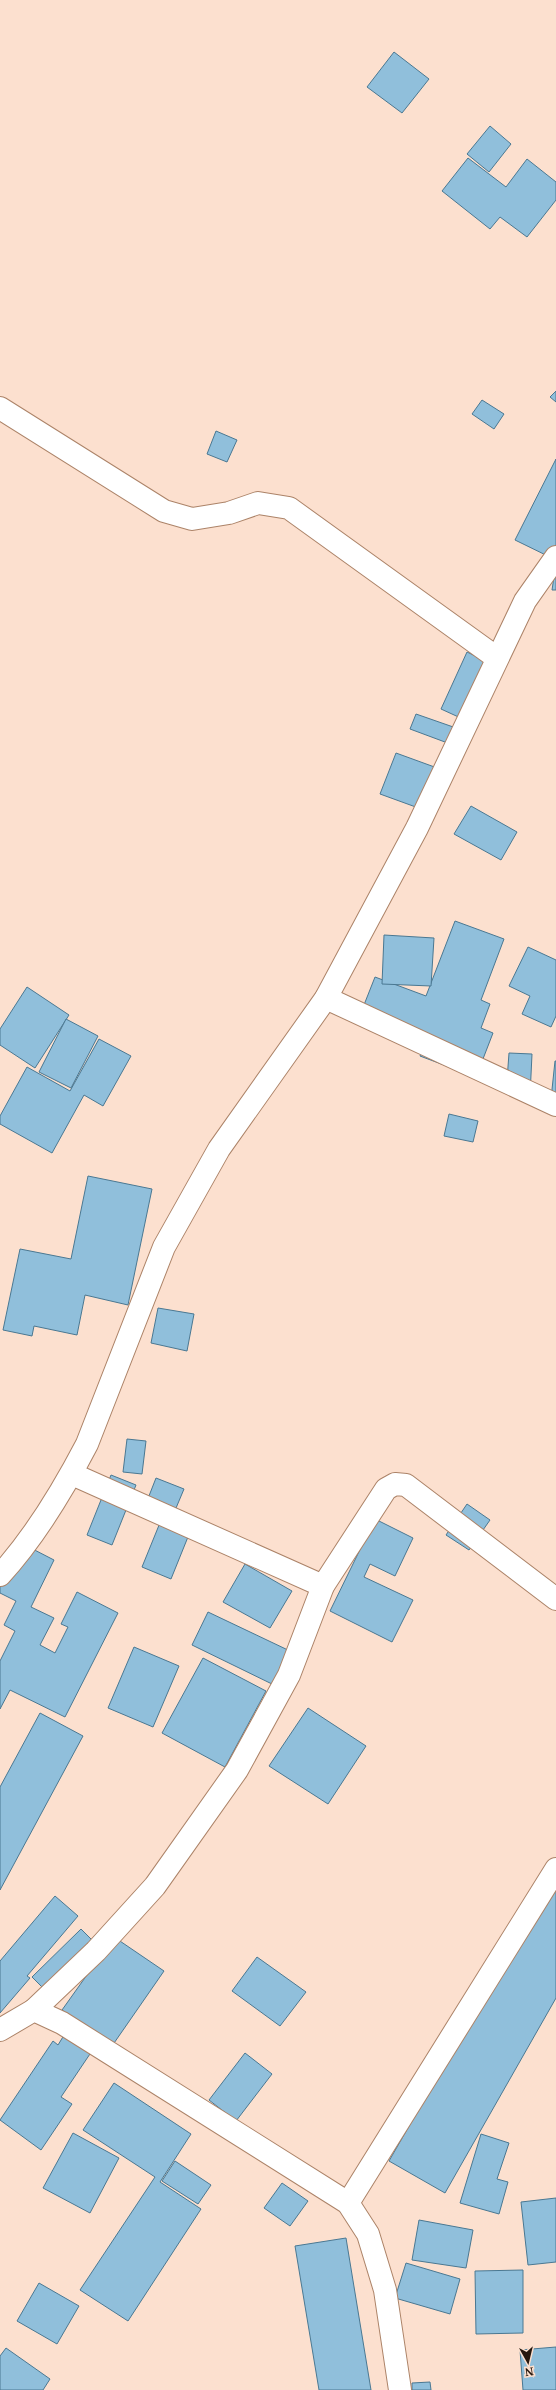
<svg xmlns="http://www.w3.org/2000/svg" width="556" height="2390" font-family="'Noto Serif',serif">
  <style>
    .building { fill: #90bfdb; stroke: #4a7892 }
    .lines { fill: none; stroke-linecap: round; stroke-linejoin: round }
    .street-casing { stroke: #ac8368; stroke-width: 24 }
    .street { stroke: #fff; stroke-width: 22 }
  </style>
  <rect width="100%" height="100%" fill="#fce0cf"/>
  <g class="building">
    <polygon points="394,52 429,79 402,113 367,87"/>
    <polygon points="490,126 511,144 489,172 467,154"/>
    <polygon points="468,158 506,187 527,159 556,182 556,200 527,237 500,217 490,229 442,191"/>
    <polygon points="556,391 556,402 550,397"/>
    <polygon points="482,400 504,414 494,429 472,414"/>
    <polygon points="216,431 237,440 227,462 207,454"/>
    <polygon points="556,459 556,560 515,540"/>
    <polygon points="556,564 556,590 552,590"/>
    <polygon points="467,652 488,662 476,725 441,709"/>
    <polygon points="416,714 459,729 453,745 410,729"/>
    <polygon points="396,753 440,769 424,810 380,794"/>
    <polygon points="471,806 517,832 501,860 454,834"/>
    <polygon points="455,921 504,939 481,1000 490,1004 481,1028 493,1033 476,1077 420,1056 426,1039 360,1015 375,977 426,996"/>
    <polygon points="384,935 434,938 431,986 382,984"/>
    <polygon points="528,947 556,960 556,1016 551,1027 522,1014 530,996 509,986"/>
    <polygon points="27,987 69,1015 35,1068 0,1045 0,1029"/>
    <polygon points="66,1019 98,1036 71,1088 39,1072"/>
    <polygon points="99,1039 131,1056 103,1106 84,1095 52,1153 0,1124 0,1116 27,1067 70,1091"/>
    <polygon points="509,1053 532,1054 530,1096 506,1094"/>
    <polygon points="555,1061 556,1061 556,1099 551,1099"/>
    <polygon points="449,1114 478,1121 473,1142 444,1136"/>
    <polygon points="88,1176 152,1189 128,1305 85,1295 77,1335 34,1326 32,1336 3,1330 20,1249 71,1259"/>
    <polygon points="158,1308 194,1314 187,1351 151,1343"/>
    <polygon points="127,1439 146,1441 142,1474 123,1472"/>
    <polygon points="111,1475 136,1485 112,1545 87,1535"/>
    <polygon points="156,1478 184,1489 171,1520 192,1527 171,1579 142,1567 166,1508 147,1501"/>
    <polygon points="467,1504 490,1520 469,1550 446,1535"/>
    <polygon points="375,1519 413,1538 395,1576 370,1564 364,1577 413,1600 392,1642 330,1611"/>
    <polygon points="19,1542 54,1560 31,1607 54,1618 40,1645 55,1653 68,1627 61,1624 77,1592 118,1613 65,1717 10,1690 0,1709 0,1661 15,1631 4,1625 16,1601 0,1593 0,1579"/>
    <polygon points="245,1564 292,1591 270,1628 223,1602"/>
    <polygon points="208,1612 290,1651 274,1685 192,1645"/>
    <polygon points="134,1647 179,1666 153,1727 108,1708"/>
    <polygon points="203,1658 266,1691 225,1767 162,1733"/>
    <polygon points="308,1708 366,1746 328,1804 269,1766"/>
    <polygon points="40,1713 83,1736 0,1890 0,1787"/>
    <polygon points="556,1870 556,1998 445,2193 389,2161"/>
    <polygon points="55,1896 78,1916 27,1976 30,1978 0,2013 0,1961"/>
    <polygon points="81,1929 96,1944 48,1993 32,1977"/>
    <polygon points="114,1937 164,1971 112,2046 62,2010"/>
    <polygon points="257,1957 306,1992 280,2026 232,1991"/>
    <polygon points="69,2027 96,2045 61,2097 72,2104 41,2150 0,2120 53,2041 58,2045"/>
    <polygon points="245,2053 272,2074 236,2121 209,2100"/>
    <polygon points="114,2083 191,2134 160,2182 201,2209 128,2321 80,2290 155,2177 83,2130"/>
    <polygon points="73,2133 119,2158 90,2213 43,2188"/>
    <polygon points="481,2134 509,2143 497,2179 508,2182 499,2214 460,2203"/>
    <polygon points="175,2161 211,2185 198,2204 162,2181"/>
    <polygon points="282,2183 308,2201 290,2226 264,2208"/>
    <polygon points="556,2198 556,2262 528,2265 521,2202"/>
    <polygon points="419,2220 473,2230 466,2268 412,2260"/>
    <polygon points="346,2238 371,2390 319,2390 295,2246"/>
    <polygon points="406,2263 460,2279 450,2314 395,2298"/>
    <polygon points="523,2270 523,2333 476,2334 475,2271"/>
    <polygon points="39,2283 79,2306 57,2344 17,2321"/>
    <polygon points="556,2347 556,2390 523,2390 520,2350"/>
    <polygon points="6,2348 50,2379 43,2390 0,2390 0,2356"/>
    <polygon points="430,2382 431,2390 412,2390 412,2383"/>
  </g>
  <g class="lines">
    <g class="street-casing">
      <g id="street">
        <polyline points="0,408 164,511 192,519 229,513 258,503 289,508 497,658"/>
        <polyline points="326,998 556,1105"/>
        <polyline points="72,1474 323,1586"/>
        <path d="M0 1575C35 1537 63 1490 87 1444L164 1247 219 1149 326 998 417 828 525 601 556 557"/>
        <polyline points="34,2010 96,1951 155,1886 237,1770 289,1675 323,1586 386,1489 395,1484 406,1485 556,1599"/>
        <polyline points="0,2030 34,2010 62,2023 348,2203 368,2234 385,2290 400,2390"/>
        <polyline points="348,2203 556,1869"/>
      </g>
    </g>
    <use href="#street" class="street"/>
  </g>
  <g transform="translate(528 2362) rotate(172)" stroke="#fce0cf" stroke-width="3" paint-order="stroke">
  <path d="M0-3L7 15L0 10L-7 15Z" fill="#27170d"/>
  <text y="-6" font-size="11" font-weight="bold" text-anchor="middle" fill="#27170d">N</text>
  </g>
</svg>
